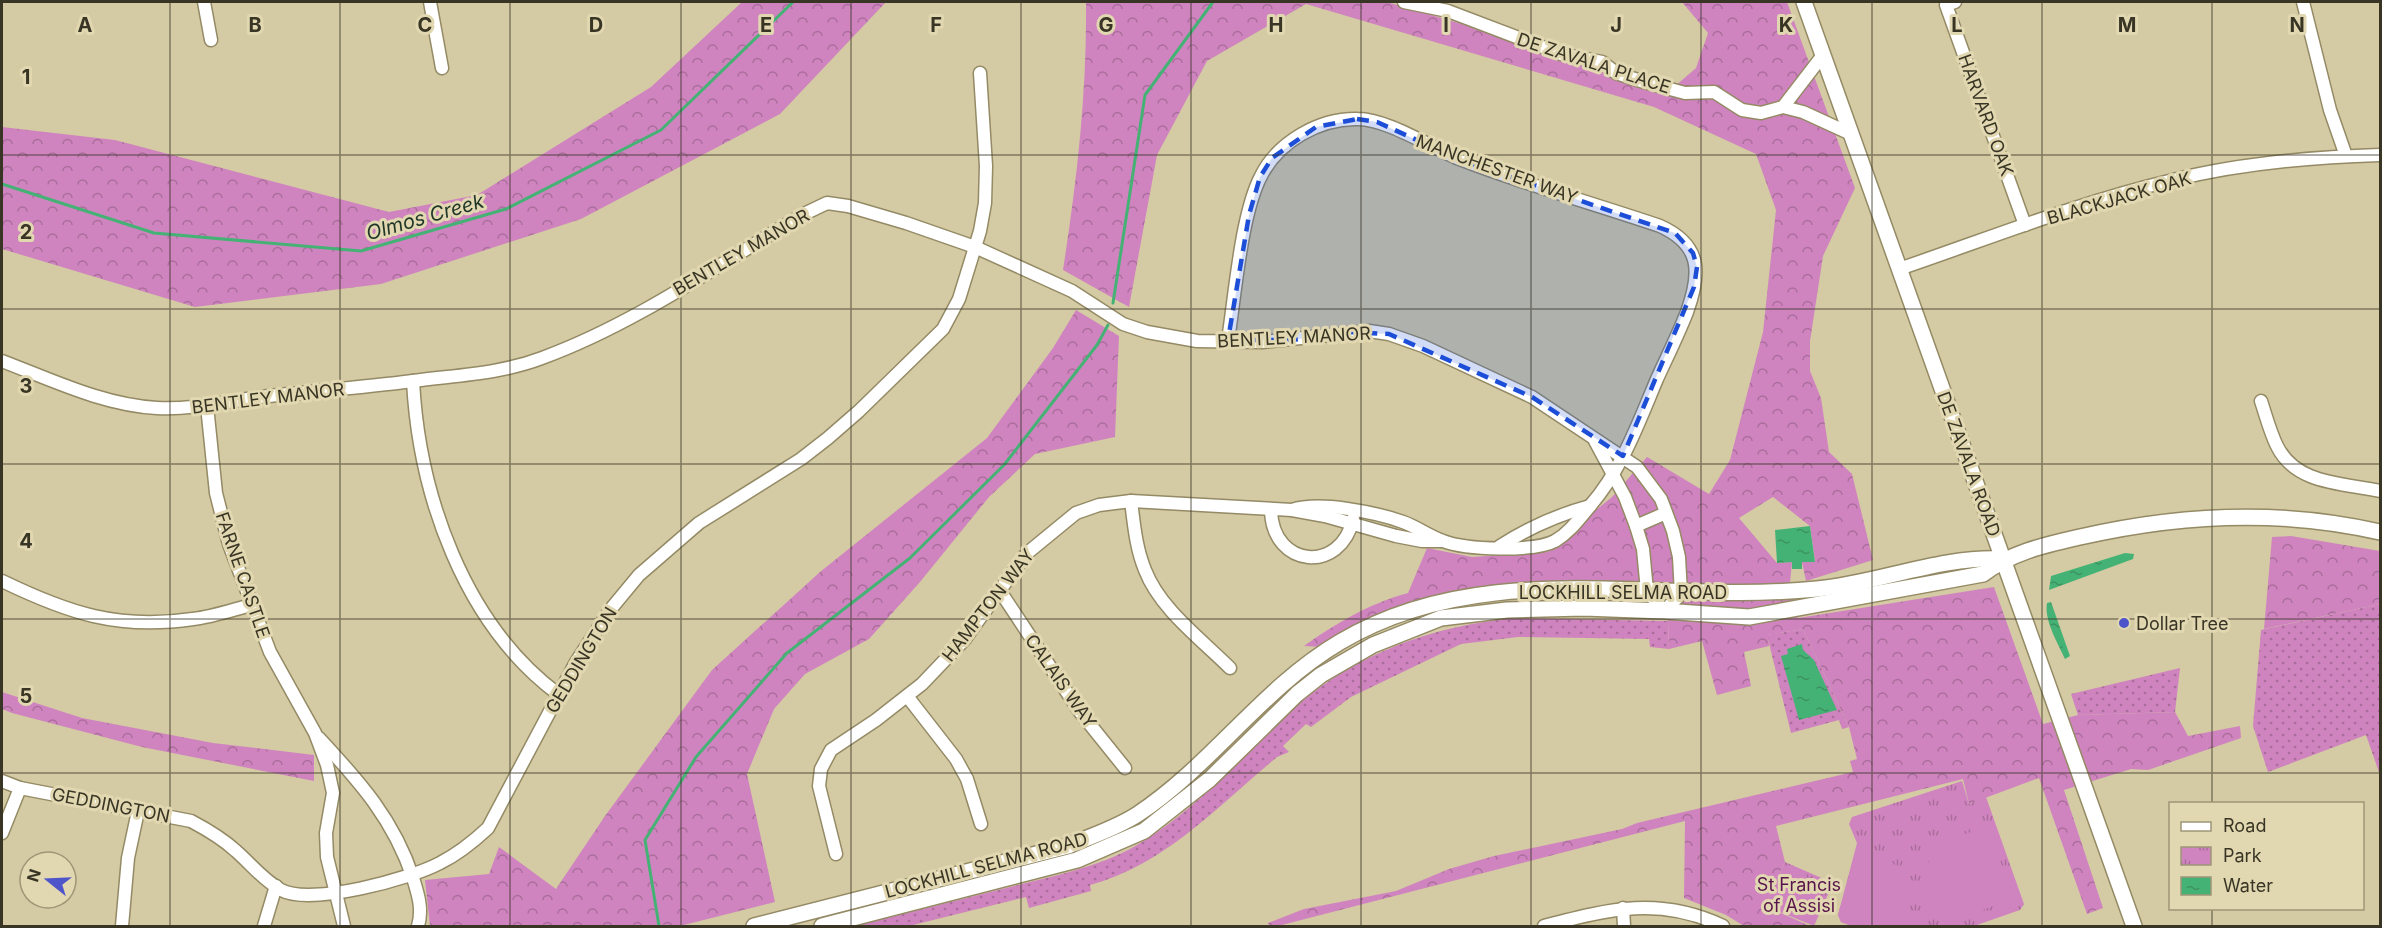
<svg xmlns="http://www.w3.org/2000/svg" width="2382" height="928" font-family="Inter,sans-serif">
  <style>
    .grass { fill: url(#grass-dots) }
    .forest { fill: url(#forest-crowns) }
    .park { fill: url(#park-tufts) }
    .pitch { fill: #d084bf }
    .water { fill: url(#water-ripples) }
    .lines { fill: none; stroke-linecap: round; stroke-linejoin: round }
    .stream { stroke: #45b275; stroke-width: 3 }
    .minor-casing { stroke: #948a65; stroke-width: 15 }
    .major-casing { stroke: #948a65; stroke-width: 18 }
    .minor { stroke: #fff; stroke-width: 12 }
    .major { stroke: #fff; stroke-width: 15 }
    .marked { fill: #1d4ed8; fill-opacity: 0.2; stroke: #1d4ed8; stroke-width: 4.5; stroke-dasharray: 12 8; stroke-linejoin: round }
    .grid { fill: none; stroke: #393525; stroke-width: 1.5; stroke-opacity: 0.55 }
    .poi-dot { fill: #4e54ca; stroke: #e1d7b0; stroke-width: 2 }
    .labels { text-anchor: middle; dominant-baseline: central; stroke-width: 6; stroke-linejoin: round; paint-order: stroke }
    .street-label { font-size: 18px; fill: #393525; stroke: #e1d7b0 }
    .poi-label { font-size: 18px; fill: #393525; stroke: #e1d7b0; text-anchor: start }
    .park-label { font-size: 18px; fill: #58144c; stroke: #e1d7b0 }
    .water-label { font-size: 20px; font-style: italic; fill: #1e3627; stroke: #e1d7b0 }
    .grid-label { font-size: 20px; text-anchor: middle; font-weight: bold; fill: #393525; stroke: #e1d7b0; stroke-width: 6; stroke-linejoin: round; paint-order: stroke }
  </style>
  <defs>
    <pattern id="grass-dots" width="8" height="8" patternUnits="userSpaceOnUse" patternTransform="scale(1.5)"><rect width="8" height="8" fill="#d084bf"/><path d="M2 2h.1M6 6h.1" fill="none" stroke="#aa6d9b" stroke-width="1.8" stroke-linecap="round"/></pattern>
    <pattern id="forest-crowns" width="20" height="18" patternUnits="userSpaceOnUse" patternTransform="scale(1.5)"><rect width="20" height="18" fill="#d084bf"/><path d="M2 6a3 3 0 1 1 6 0M12 15a3 3 0 1 1 6 0" fill="none" stroke="#aa6d9b"/></pattern>
    <pattern id="park-tufts" width="24" height="20" patternUnits="userSpaceOnUse" patternTransform="scale(1.5)"><rect width="24" height="20" fill="#d084bf"/><path d="M3 7l-1-3M5 7V3M7 7l1-3M15 17l-1-3M17 17v-4M19 17l1-3" fill="none" stroke="#aa6d9b"/></pattern>
    <pattern id="water-ripples" width="26" height="14" patternUnits="userSpaceOnUse" patternTransform="scale(1.5)"><rect width="26" height="14" fill="#45b275"/><path d="M2 4q2-2 4 0t4 0M15 11q2-2 4 0t4 0" fill="none" stroke="#3b9260"/></pattern>
  </defs>
  <rect width="100%" height="100%" fill="#d4caa3"/>
  <g class="grass">
    <polygon points="2380,604 2380,775 2366,735 2268,772 2253,726 2261,630"/>
    <path d="M1514 618 1668 621 1669 649 1650 647 1649 639 1518 637 1461 644 1351 697 1311 727 1306 724 1283 746 1289 752 1277 757C1219 805 1165 865 1090 885L1091 891 1029 908 1026 897 909 926H855C908 913 961 899 1014 886 1057 875 1104 866 1142 842 1204 804 1242 754 1295 707 1357 653 1433 626 1514 618Z"/>
    <polygon points="1803,629 1849,727 1842,729 1839,720 1791,733 1767,635"/>
    <polygon points="2180,668 2175,712 2078,715 2071,694"/>
  </g>
  <g class="forest">
    <polygon points="742,2 886,2 780,114 581,219 381,284 195,307 2,249 2,127 115,140 389,212 477,195 651,87"/>
    <path d="M1086 2H1387L1462 24 1568 63 1597 66 1666 94 1696 68 1708 33 1682 2H1787L1855 188 1823 256 1810 341V371L1821 398 1829 452 1852 474 1873 560 1806 581 1802 562 1815 561 1810 526 1773 497 1739 518 1777 563 1792 562 1790 583 1798 618 1994 587 2043 724 2078 715 2175 712 2188 736 2240 726 2241 738 2148 770 2131 769 2064 790 2103 908 2087 914 2039 778 1969 804 1963 779 1776 826 1785 862 1765 906 1810 926H1744L1726 915 1684 898 1685 821 1278 926H1269L1268 923 1304 909 1396 891 1449 869 1494 856 1622 829 1637 823 1853 772 1850 761 1857 759 1849 727 1803 629 1768 635 1769 646 1744 652 1751 686 1717 695 1702 641 1669 649 1668 621 1634 584 1503 587 1322 647 1304 646C1335 624 1370 603 1408 593L1427 548 1472 557 1547 552 1566 542 1591 514 1612 497 1647 457 1709 494 1730 460 1763 332 1776 210 1756 154 1654 107 1306 4 1207 61 1157 155 1129 307 1063 270C1077 180 1087 92 1086 2Z"/>
    <polygon points="1076,310 1119,336 1115,437 1035,454 989,497 920,582 869,639 805,674 774,709 747,774 775,902 680,926 430,926 425,880 489,874 499,847 556,889 605,816 712,670 820,572 987,438 1053,348"/>
    <polygon points="2291,536 2380,551 2380,604 2264,629 2272,537"/>
    <polygon points="2,692 82,718 213,743 314,755 314,781 142,747 12,713 2,709"/>
  </g>
  <g class="park">
    <polygon points="1962,781 1969,804 1986,797 2024,904 2020,910 1974,926 1851,926 1841,922 1838,915 1857,843 1849,824 1852,817"/>
    <polygon points="1785,862 1833,883 1814,926 1765,906"/>
  </g>
  <g class="pitch">
    <polygon points="1987,826 2012,892 2008,900 1942,926 1922,880 1935,845"/>
    <path d="M1858 847C1899 858 1923 883 1904 926H1854L1841 922 1838 915Z"/>
    <polygon points="1791,870 1823,885 1816,899 1785,885"/>
    <polygon points="1783,890 1815,904 1808,919 1776,905"/>
  </g>
  <g class="water">
    <polygon points="1810,526 1815,562 1802,562 1802,569 1792,569 1792,562 1777,563 1775,530"/>
    <polygon points="2125,553 2134,554 2133,559 2049,590 2051,576"/>
    <path d="M2051 602 2070 656 2065 659C2058 643 2044 621 2047 603Z"/>
    <polygon points="1802,644 1803,650 1814,660 1837,710 1799,720 1781,656 1788,654 1787,649"/>
  </g>
  <g class="lines">
    <g class="stream">
      <polyline points="2,184 154,233 361,251 506,209 661,130 793,2"/>
      <polyline points="1113,303 1145,95 1213,2"/>
      <polyline points="659,926 645,840 696,757 787,653 910,558 1004,465 1097,345 1108,325"/>
    </g>
    <g class="minor-casing">
      <g id="minor">
        <polyline points="204,2 211,40"/>
        <polyline points="430,2 442,68"/>
        <polyline points="1404,2 1448,11 1561,54 1602,62 1616,73 1644,82 1685,93 1714,92 1742,110 1761,113 1783,107 1803,112 1851,134"/>
        <polyline points="1955,2 1946,5 2025,225"/>
        <polyline points="2303,2 2330,110 2346,156"/>
        <polyline points="1783,107 1823,55"/>
        <path d="M1899 269C1990 238 2080 202 2173 180 2241 163 2311 157 2380 155"/>
        <path d="M1228 340C1235 296 1241 214 1261 176 1278 142 1319 118 1358 119 1388 119 1433 149 1462 160 1527 185 1595 204 1660 226 1702 245 1701 273 1687 312 1678 335 1667 357 1657 379 1638 424 1622 469 1590 506 1579 519 1570 532 1555 541 1534 552 1466 550 1443 541 1429 536 1417 527 1403 522 1375 512 1319 501 1292 510"/>
        <path d="M2 361C52 380 103 405 157 408 195 410 232 400 269 396 317 391 366 387 413 381 457 375 500 374 542 358 635 324 719 264 804 214L827 203 848 206 906 223 975 247 1072 291 1123 324 1147 332 1197 341 1262 342 1369 331 1389 334 1423 346 1532 397 1637 467 1661 499 1673 531 1679 557 1681 594 1664 611 1647 591 1643 549 1636 526 1625 497 1595 441"/>
        <path d="M413 381C419 495 464 624 558 694"/>
        <path d="M2261 401C2266 416 2270 432 2277 446 2296 485 2344 483 2380 491"/>
        <polyline points="207,406 216,493 229,544 270,652 315,733 327,765 333,793 326,833 327,857 344,926"/>
        <path d="M1131 501C1134 525 1136 548 1145 570 1160 609 1201 639 1230 668"/>
        <path d="M1271 511C1273 568 1341 574 1353 519"/>
        <polyline points="1636,526 1666,513"/>
        <path d="M1500 546C1528 528 1557 515 1590 506"/>
        <path d="M2 581C68 613 118 630 193 619 212 617 232 610 251 605"/>
        <polyline points="1000,591 1080,712 1125,768"/>
        <polyline points="907,696 956,759 967,779 981,824"/>
        <path d="M319 738C360 782 394 820 413 878 418 894 423 909 418 926"/>
        <path d="M2 781 20 788 191 821C208 830 222 838 236 851 251 864 263 880 281 890 311 906 410 879 440 863 458 854 473 842 488 828L576 662 610 610 639 575 699 523 801 459 828 438 859 411 943 329 959 299 980 231 985 203 986 166 980 73"/>
        <polyline points="2,833 20,788"/>
        <polyline points="836,854 819,786 821,769 831,750 876,720 922,684 965,639 1026,554 1076,513 1099,505 1131,501 1292,510 1325,516 1396,536 1422,541 1441,541"/>
        <polyline points="1623,908 1624,926"/>
        <polyline points="122,926 128,858 138,811"/>
        <polyline points="264,926 276,886"/>
        <path d="M1544 926C1610 909 1659 896 1723 926"/>
      </g>
    </g>
    <g class="major-casing">
      <g id="major">
        <polyline points="1804,2 2134,926"/>
        <path d="M754 926 1068 846C1091 836 1117 828 1138 814 1213 764 1262 688 1340 642 1486 555 1658 605 1817 589 1879 583 1940 556 2003 559"/>
        <path d="M822 926 1077 860 1144 831 1210 779 1297 694 1321 675 1373 645 1441 618 1507 610 1584 608 1664 611 1749 617 1983 574C2012 552 2045 545 2080 537 2180 514 2280 509 2380 532"/>
      </g>
    </g>
    <use href="#minor" class="minor"/>
    <use href="#major" class="major"/>
  </g>
  <path class="marked" d="M1357 119 1377 122 1461 160 1675 233 1693 253 1697 267 1694 287 1623 456 1532 397 1389 334 1350 332 1292 340H1228L1249 215 1260 177 1272 158 1316 127Z"/>
  <path class="grid" d="M170 2V926M340 2V926M510 2V926M681 2V926M851 2V926M1021 2V926M1191 2V926M1361 2V926M1531 2V926M1701 2V926M1872 2V926M2042 2V926M2212 2V804M2 155H2380M2 309H2380M2 464H2380M2 619H2380M2 773H2380M2212 908V926"/>
  <circle class="poi-dot" cx="2124" cy="623" r="6"/>
  <g class="labels">
    <g class="street-label">
      <text transform="translate(1594 63) rotate(18)">DE ZAVALA PLACE</text>
      <text transform="translate(1986 115) rotate(70)">HARVARD OAK</text>
      <text transform="translate(1497 169) rotate(20)">MANCHESTER WAY</text>
      <text transform="translate(2119 198) rotate(-16)">BLACKJACK OAK</text>
      <text transform="translate(741 252) rotate(-30)">BENTLEY MANOR</text>
      <text transform="translate(1294 337) rotate(-3)">BENTLEY MANOR</text>
      <text transform="translate(268 398) rotate(-7)">BENTLEY MANOR</text>
      <text transform="translate(1969 464) rotate(70)">DE ZAVALA ROAD</text>
      <text transform="translate(243 575) rotate(71)">FARNE CASTLE</text>
      <text x="1623" y="592">LOCKHILL SELMA ROAD</text>
      <text transform="translate(988 605) rotate(-52)">HAMPTON WAY</text>
      <text transform="translate(581 660) rotate(-59)">GEDDINGTON</text>
      <text transform="translate(1061 681) rotate(55)">CALAIS WAY</text>
      <text transform="translate(111 805) rotate(11)">GEDDINGTON</text>
      <text transform="translate(986 865) rotate(-15)">LOCKHILL SELMA ROAD</text>
    </g>
    <g class="poi-label">
      <text x="2136" y="623">Dollar Tree</text>
    </g>
    <g class="park-label">
      <text x="1799" y="884">St Francis<tspan x="1799" dy="21">of Assisi</tspan></text>
    </g>
    <g class="water-label">
      <text transform="translate(425 217) rotate(-16)">Olmos Creek</text>
    </g>
  </g>
  <g class="grid-label">
    <text x="85" y="32">A</text>
    <text x="255" y="32">B</text>
    <text x="425" y="32">C</text>
    <text x="596" y="32">D</text>
    <text x="766" y="32">E</text>
    <text x="936" y="32">F</text>
    <text x="1106" y="32">G</text>
    <text x="1276" y="32">H</text>
    <text x="1446" y="32">I</text>
    <text x="1616" y="32">J</text>
    <text x="1786" y="32">K</text>
    <text x="1957" y="32">L</text>
    <text x="2127" y="32">M</text>
    <text x="2297" y="32">N</text>
    <text x="26" y="84">1</text>
    <text x="26" y="239">2</text>
    <text x="26" y="393">3</text>
    <text x="26" y="548">4</text>
    <text x="26" y="703">5</text>
  </g>
  <rect width="2382" height="928" fill="none" stroke="#393525" stroke-width="6"/>
  <rect x="2169" y="802" width="195" height="108" fill="#e1d7b0" stroke="#9e9678" stroke-width="1.5"/>
  <rect x="2181" y="822" width="30" height="9" fill="#ffffff" stroke="#9e9678" stroke-width="1.5"/>
  <text x="2223" y="832" font-size="18" fill="#393525">Road</text>
  <rect x="2181" y="847" width="30" height="18" fill="url(#park-tufts)" stroke="#9e9678" stroke-width="1.5"/>
  <text x="2223" y="862" font-size="18" fill="#393525">Park</text>
  <rect x="2181" y="877" width="30" height="18" fill="url(#water-ripples)" stroke="#9e9678" stroke-width="1.5"/>
  <text x="2223" y="892" font-size="18" fill="#393525">Water</text>
  <g transform="translate(48 880) rotate(288)"><circle r="28" fill="#e1d7b0" stroke="#9e9678" stroke-width="1.5"/>
  <path d="M0-4.5L10 22L0 15L-10 22Z" fill="#4e54ca"/>
  <text y="-9" font-size="16" font-weight="bold" text-anchor="middle" fill="#393525">N</text>
  </g>
</svg>
